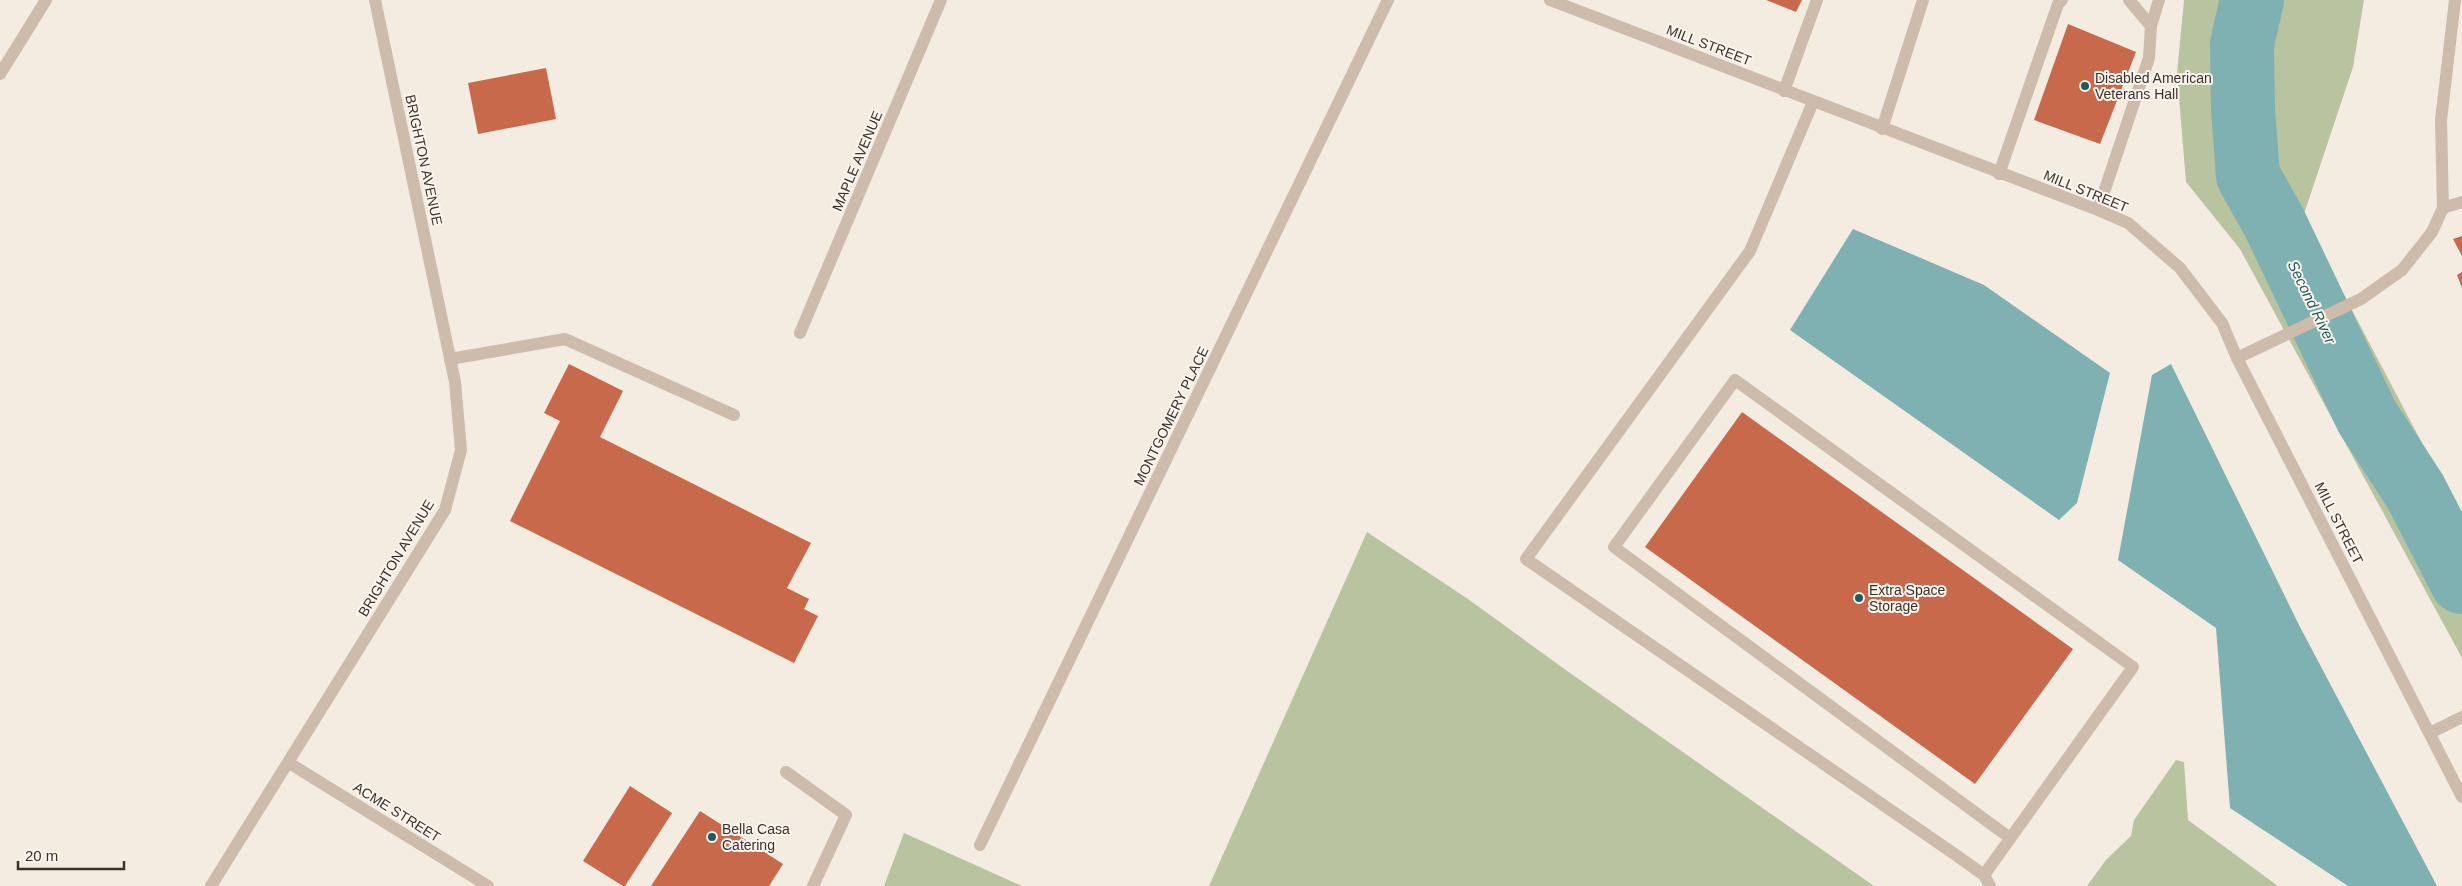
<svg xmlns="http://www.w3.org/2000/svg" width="2462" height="886" font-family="Arial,sans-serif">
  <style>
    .green { fill: #b8c4a0 }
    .water { fill: #7fb0b2 }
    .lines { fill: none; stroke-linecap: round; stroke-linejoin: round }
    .river { stroke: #7fb0b2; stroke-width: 64 }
    .building { fill: #c8694b }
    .service { stroke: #cdbbac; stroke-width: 12 }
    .minor { stroke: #cdbbac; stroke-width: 12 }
    .tertiary { stroke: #cdbbac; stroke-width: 12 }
    .poi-dot { fill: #1f5a5e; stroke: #fbf5ee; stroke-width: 2 }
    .labels { text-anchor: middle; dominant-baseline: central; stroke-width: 4; stroke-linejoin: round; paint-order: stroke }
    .street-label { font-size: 14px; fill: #3b302b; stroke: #fbf5ee }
    .poi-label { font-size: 14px; fill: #3b302b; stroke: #fbf5ee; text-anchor: start }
    .water-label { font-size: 15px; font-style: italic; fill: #1f5a5e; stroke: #fbf5ee }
  </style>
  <rect width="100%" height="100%" fill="#f4ebe1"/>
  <g class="green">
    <polygon points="2184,0 2364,0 2353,67 2303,217 2462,519 2462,658 2240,249 2186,182 2177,73"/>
    <polygon points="1367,532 1468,599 1570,673 1874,886 1209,886"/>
    <polygon points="2176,760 2184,762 2188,820 2278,886 2087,886 2106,860 2131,836 2134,820"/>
    <polygon points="904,833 1022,886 884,886"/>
  </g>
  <g class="water">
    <polygon points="1853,229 1984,285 2110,373 2077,503 2059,520 1790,330"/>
    <polygon points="2171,364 2300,627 2437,886 2348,886 2230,808 2216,628 2118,560 2152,375"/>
  </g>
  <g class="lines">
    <polyline class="river" points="2252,0 2242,44 2243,110 2248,176 2274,222 2367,417 2415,491 2462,582"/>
  </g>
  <g class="building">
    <polygon points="1766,0 1802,0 1796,12"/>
    <polygon points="2068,24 2136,52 2100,144 2034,120"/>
    <polygon points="546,68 556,119 478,134 468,83"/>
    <polygon points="2462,236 2462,256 2453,239"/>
    <polygon points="2462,272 2462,288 2457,275"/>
    <polygon points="569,364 623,391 600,437 811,543 787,588 809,599 804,609 818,616 794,663 510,521 560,421 544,413"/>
    <polygon points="1742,412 2073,649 1975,784 1645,547"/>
    <polygon points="630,786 672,813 625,886 623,886 583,861"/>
    <polygon points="700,811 783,864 769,886 651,886"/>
  </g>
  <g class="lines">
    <g class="service">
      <polyline points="2151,26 2159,0"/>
      <polyline points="1784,91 1817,0"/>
      <polyline points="1813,102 1750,251 1526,559 1953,853 1984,875 1990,886"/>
      <polyline points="1882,129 1923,0"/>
      <polyline points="1999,174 2058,4 2062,0"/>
      <polyline points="2443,208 2462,202"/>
      <polyline points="2098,210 2149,58 2151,26 2129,0"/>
      <polyline points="2237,358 2361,299 2402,270 2432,232 2443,208 2441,120 2455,0"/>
      <polyline points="450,359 565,339 734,415"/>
      <polyline points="2430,733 2462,717"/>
      <polyline points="786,772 846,815 813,886"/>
      <polyline points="1984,875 2133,667 1735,380 1614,547 2010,838"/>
    </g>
    <g class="minor">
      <polyline points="0,74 46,0"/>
      <polyline points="800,333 941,0"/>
      <polyline points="289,763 488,886"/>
      <polyline points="980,845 1388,0"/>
      <polyline points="211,886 445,510 461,450 455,382 375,0"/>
    </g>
    <polyline class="tertiary" points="1550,0 2098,210 2128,223 2180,268 2222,323 2237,358 2462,797"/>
  </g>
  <g class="poi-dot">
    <circle cx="2085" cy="86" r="5"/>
    <circle cx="1859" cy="598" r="5"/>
    <circle cx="712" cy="837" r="5"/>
  </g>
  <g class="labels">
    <g class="street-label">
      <text transform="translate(1709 45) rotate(21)">MILL STREET</text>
      <text transform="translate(424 160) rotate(78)">BRIGHTON AVENUE</text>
      <text transform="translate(857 161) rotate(-67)">MAPLE AVENUE</text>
      <text transform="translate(2086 191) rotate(22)">MILL STREET</text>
      <text transform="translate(1171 416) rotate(-64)">MONTGOMERY PLACE</text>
      <text transform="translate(2339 523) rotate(63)">MILL STREET</text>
      <text transform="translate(396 558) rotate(-59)">BRIGHTON AVENUE</text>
      <text transform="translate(397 812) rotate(32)">ACME STREET</text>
    </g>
    <g class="poi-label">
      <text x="2095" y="78">Disabled American<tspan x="2095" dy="16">Veterans Hall</tspan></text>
      <text x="1869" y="590">Extra Space<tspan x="1869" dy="16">Storage</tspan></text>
      <text x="722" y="829">Bella Casa<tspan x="722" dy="16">Catering</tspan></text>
    </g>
    <g class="water-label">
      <text transform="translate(2312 302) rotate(64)">Second River</text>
    </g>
  </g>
  <path d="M18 861v8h106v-8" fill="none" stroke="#3b302b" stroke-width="2.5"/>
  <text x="25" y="861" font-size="15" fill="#3b302b" stroke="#fbf5ee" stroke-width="4" paint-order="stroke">20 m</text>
</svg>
